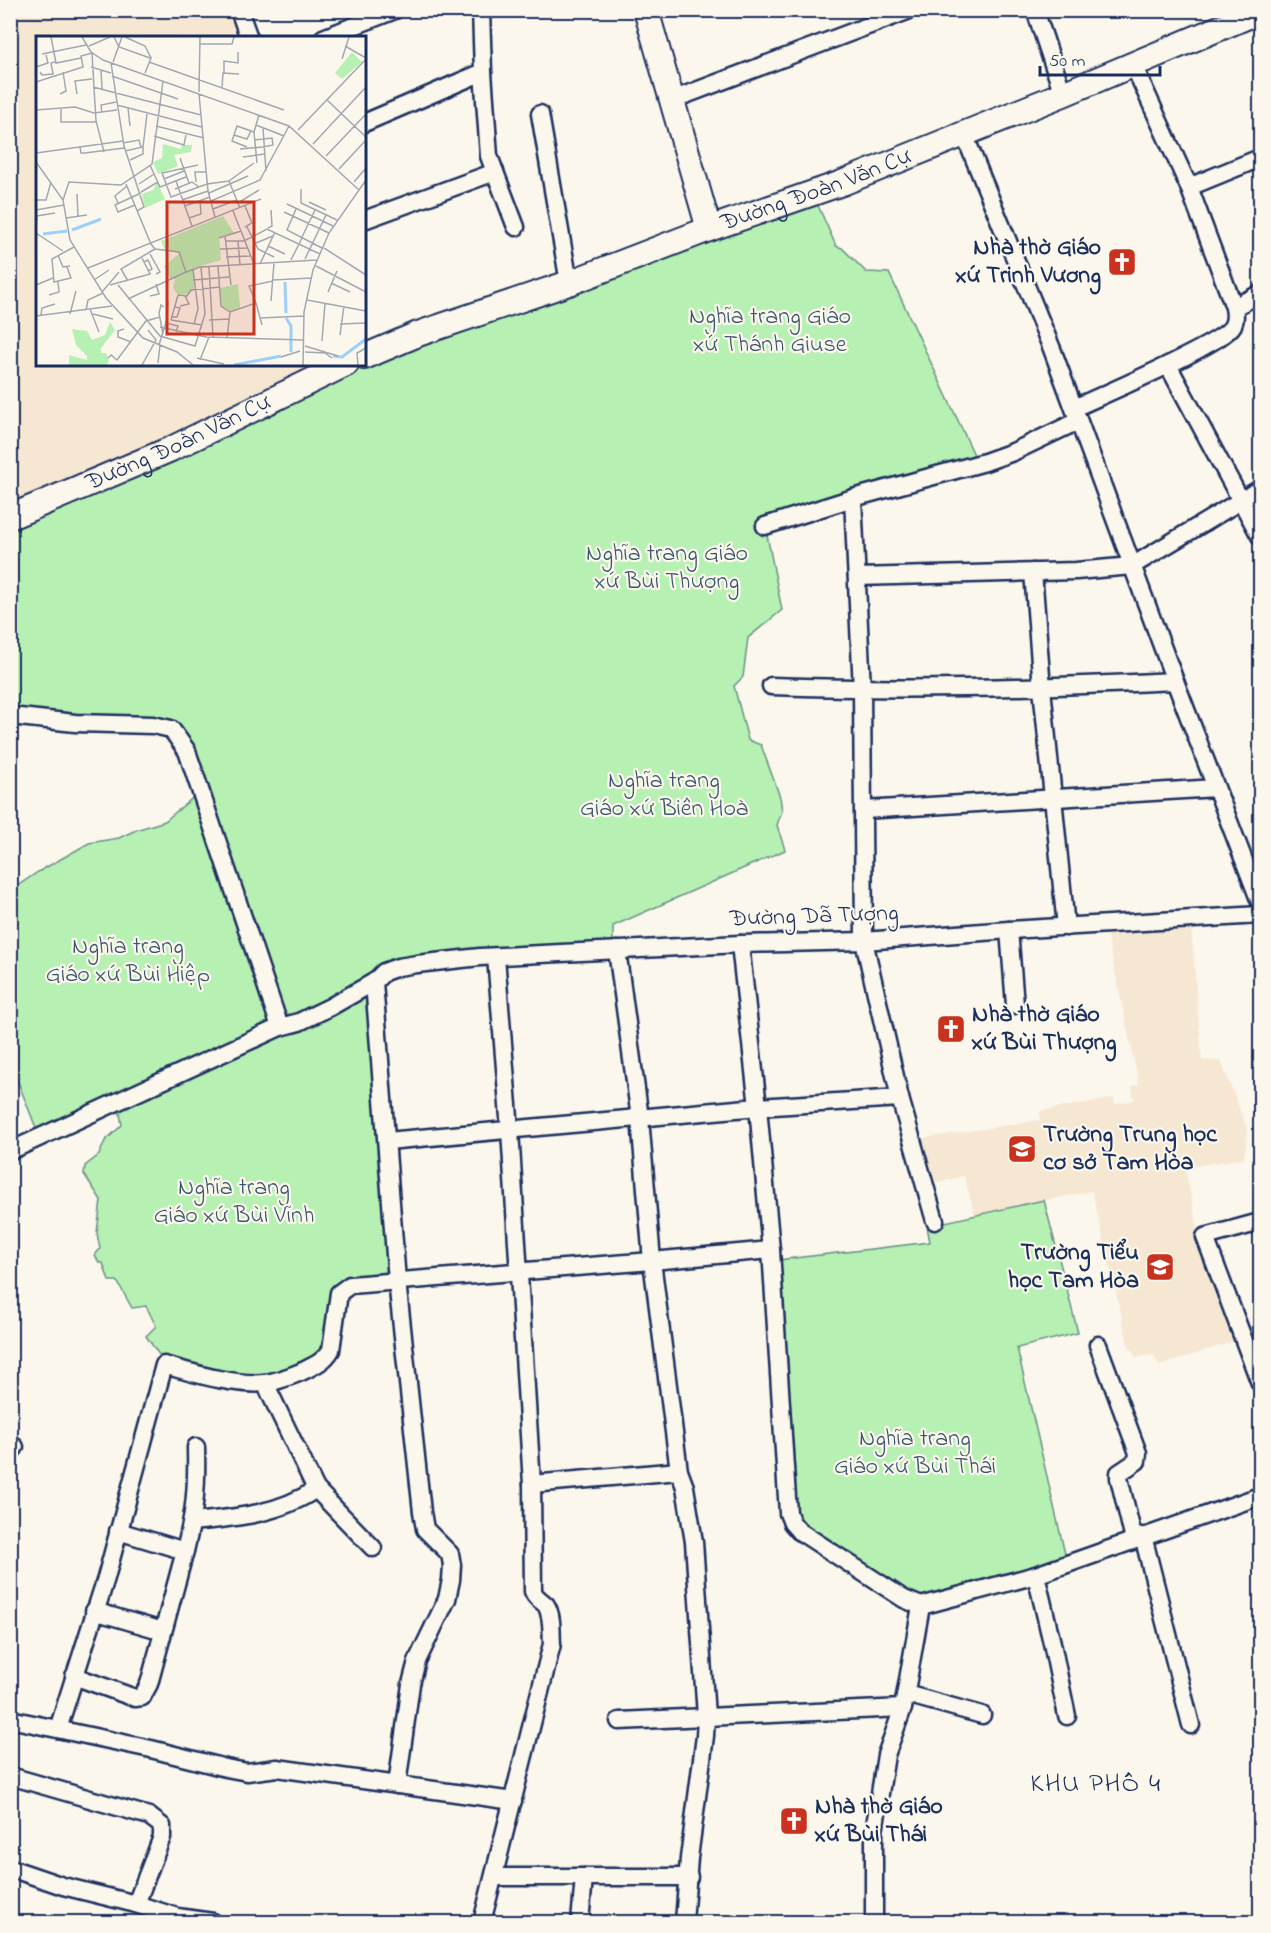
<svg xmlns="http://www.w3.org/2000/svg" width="1271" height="1933" font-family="'Indie Flower',sans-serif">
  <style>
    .built { fill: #f6e7d3 }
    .green { fill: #b7f0b3; stroke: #699088; stroke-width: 1.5 }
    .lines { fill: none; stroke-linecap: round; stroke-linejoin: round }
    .street-casing { stroke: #1b2f5e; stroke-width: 21 }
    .secondary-casing { stroke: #1b2f5e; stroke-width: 28 }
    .street { stroke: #fbf7ec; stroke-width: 16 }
    .secondary { stroke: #fbf7ec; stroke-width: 24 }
    .labels { text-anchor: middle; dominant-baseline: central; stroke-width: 4.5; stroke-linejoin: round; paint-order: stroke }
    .street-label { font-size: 24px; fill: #1b2f5e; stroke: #fbf7ec }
    .poi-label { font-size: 24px; font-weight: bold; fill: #1b2f5e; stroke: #fbf7ec; text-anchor: start }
    .park-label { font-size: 24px; fill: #3a566f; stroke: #fbf7ec }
    .quarter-label { font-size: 27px; letter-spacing: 1.5px; fill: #1b2f5e; stroke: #fbf7ec }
    .inset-river { fill: none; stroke: #9ecffa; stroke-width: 3 }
    .inset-road { fill: none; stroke: #a1a7b3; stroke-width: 1.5 }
    .view { fill: #c8321e; fill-opacity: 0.15; stroke: #c8321e; stroke-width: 3 }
    .inset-edge { fill: none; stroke: #1b2f5e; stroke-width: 3 }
  </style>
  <rect width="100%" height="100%" fill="#fbf7ec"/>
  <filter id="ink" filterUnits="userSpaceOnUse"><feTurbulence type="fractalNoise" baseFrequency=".0167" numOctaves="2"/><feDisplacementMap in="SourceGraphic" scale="12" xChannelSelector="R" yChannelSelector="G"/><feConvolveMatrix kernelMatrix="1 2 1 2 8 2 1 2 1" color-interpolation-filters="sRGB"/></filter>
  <g filter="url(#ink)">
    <g class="built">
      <polygon points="11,11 230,11 241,37 38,38 38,364 321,365 240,405 11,507"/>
      <polygon points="1191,925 1202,1060 1221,1061 1248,1131 1244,1158 1185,1168 1201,1243 1238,1340 1159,1366 1154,1355 1136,1357 1128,1344 1092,1191 975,1215 964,1176 931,1184 918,1139 1040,1120 1040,1111 1114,1098 1115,1104 1134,1100 1132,1087 1139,1084 1106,930"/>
    </g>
    <g class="green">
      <polygon points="816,201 836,246 842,248 866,272 889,273 976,459 764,520 782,610 748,638 743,677 734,686 748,740 761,745 780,797 782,811 777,825 785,850 613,926 613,944 396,962 332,1000 284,1020 184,734 71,717 11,711 11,527 314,389 421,342"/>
      <polygon points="196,795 273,1024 38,1133 11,1064 10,891 38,872 89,843 119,838 136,830 165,821"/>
      <polygon points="369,991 391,1276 350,1279 326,1348 313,1360 265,1377 225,1375 162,1359 146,1336 156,1326 146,1306 132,1308 117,1281 109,1281 103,1263 99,1263 95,1255 100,1249 97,1233 101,1200 84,1174 85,1166 99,1155 105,1141 122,1125 119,1108"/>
      <polygon points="1044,1200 1078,1333 1017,1348 1066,1558 920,1600 798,1520 795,1506 778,1260 930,1242 927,1226"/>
    </g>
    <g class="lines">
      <g class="street-casing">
        <g id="street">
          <polyline points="239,10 249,38"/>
          <polyline points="1035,10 1063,94"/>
          <polyline points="323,38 395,10"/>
          <polyline points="672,100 910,10"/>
          <polyline points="540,114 569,283"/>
          <polyline points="364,123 483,72"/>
          <polyline points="964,134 1052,349 1175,681 1260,902"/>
          <polyline points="495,172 516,227"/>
          <polyline points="1189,187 1260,158"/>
          <polyline points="364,220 495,172 489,156 483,72 481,10"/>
          <polyline points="1234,307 1260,294"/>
          <polyline points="1168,365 1260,536"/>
          <path d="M1074 408C1098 397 1225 343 1233 325 1236 319 1235 313 1234 307L1189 187 1133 64"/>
          <polyline points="853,498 862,690 864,941 900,1098 935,1221"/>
          <polyline points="765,526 853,498 985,462 1013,452 1078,421"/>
          <polyline points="1033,572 1042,688 1066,927"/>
          <polyline points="857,577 1076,571 1132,566 1260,489"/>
          <path d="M771 686C906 691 1040 688 1175 681"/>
          <polyline points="10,716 75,723 153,725 171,729 187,751 280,1027 299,1022 330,1007 374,982 384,972 398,967 417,964 480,957 740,944 864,941 1009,930 1260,915"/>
          <polyline points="864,810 1216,788"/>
          <polyline points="1009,930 1015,1005"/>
          <polyline points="740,944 758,1107 771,1250 788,1513 792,1523 799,1531 904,1599 921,1606 1036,1575 1260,1496"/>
          <polyline points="617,950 640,1118 652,1261 679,1471 685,1487 694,1542 706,1716 705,1736 689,1858 684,1922"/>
          <polyline points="374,982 397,1281 422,1512 425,1529 450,1554 452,1565 451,1580 447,1599 417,1661 411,1684 397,1785"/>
          <polyline points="387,1141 758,1107 900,1098"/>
          <polyline points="10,1151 280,1027"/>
          <polyline points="1260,1222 1205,1237 1260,1383"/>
          <polyline points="1098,1345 1138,1453 1137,1461 1119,1473 1119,1478 1134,1540"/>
          <polyline points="10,1453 15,1447"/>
          <polyline points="532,1484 679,1471"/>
          <polyline points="316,1489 373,1548"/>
          <path d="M192 1522C235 1518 280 1514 316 1489L265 1383"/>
          <polyline points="1143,1536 1191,1725"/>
          <path d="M185 1551C195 1511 197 1488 196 1447"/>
          <polyline points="1036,1575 1052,1643 1067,1716"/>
          <polyline points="94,1611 163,1631"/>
          <polyline points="74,1676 135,1698 142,1697 149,1684 185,1551 118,1531"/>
          <polyline points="906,1694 982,1715"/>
          <polyline points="10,1719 151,1749 226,1768 247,1772 277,1768 513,1801"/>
          <polyline points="619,1721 903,1708"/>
          <path d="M58 1729 106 1578 164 1365C193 1373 235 1386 265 1383 276 1382 291 1376 301 1372 313 1366 324 1362 331 1350L339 1293 350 1285 652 1261 771 1250"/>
          <polyline points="10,1776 149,1816 162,1826 162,1837 136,1904"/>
          <polyline points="10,1868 63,1886 136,1904 177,1917 213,1922"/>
          <polyline points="495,1877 689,1877"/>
          <path d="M482 1922 552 1644C551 1632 553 1616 546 1605 541 1600 535 1598 533 1591L532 1484 510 1130 496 957"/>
          <polyline points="580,1922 584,1877"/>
          <polyline points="874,1922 874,1832 886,1755 903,1708 921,1606"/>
        </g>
      </g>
      <g class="secondary-casing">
        <g id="secondary">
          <polyline points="646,10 709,229"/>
          <path id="s1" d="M364 357 418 334 569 283 709 229 842 183 1063 94 1260 11"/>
          <path id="s2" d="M10 517 171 449 346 364"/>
        </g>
      </g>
      <use href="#street" class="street"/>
      <use href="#secondary" class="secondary"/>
    </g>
  </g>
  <defs>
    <g id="church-square" transform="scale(1.5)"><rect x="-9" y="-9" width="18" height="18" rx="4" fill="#c8321e" stroke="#fbf7ec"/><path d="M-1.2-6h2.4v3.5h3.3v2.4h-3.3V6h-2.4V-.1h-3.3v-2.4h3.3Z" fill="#fff"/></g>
    <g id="school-square" transform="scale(1.5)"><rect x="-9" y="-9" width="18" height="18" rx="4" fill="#c8321e" stroke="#fbf7ec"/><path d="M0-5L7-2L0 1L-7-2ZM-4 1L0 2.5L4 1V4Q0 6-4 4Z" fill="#fff"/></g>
  </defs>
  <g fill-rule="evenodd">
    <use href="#church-square" x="1122" y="262"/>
    <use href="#church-square" x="951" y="1029"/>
    <use href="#school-square" x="1022" y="1149"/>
    <use href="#school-square" x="1160" y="1267"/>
    <use href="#church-square" x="794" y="1821"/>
  </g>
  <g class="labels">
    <g class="street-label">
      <text stroke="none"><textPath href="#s1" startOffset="482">Đường Đoàn Văn Cự</textPath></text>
      <text stroke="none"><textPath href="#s2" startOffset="184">Đường Đoàn Văn Cự</textPath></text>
      <text transform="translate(814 917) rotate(-2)">Đường Dã Tượng</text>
    </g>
    <g class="poi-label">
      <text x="1101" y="248" text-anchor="end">Nhà thờ Giáo<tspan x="1101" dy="28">xứ Trinh Vương</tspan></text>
      <text x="972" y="1015">Nhà thờ Giáo<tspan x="972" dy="28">xứ Bùi Thượng</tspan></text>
      <text x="1043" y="1135">Trường Trung học<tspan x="1043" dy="28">cơ sở Tam Hòa</tspan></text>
      <text x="1139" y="1253" text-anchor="end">Trường Tiểu<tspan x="1139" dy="28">học Tam Hòa</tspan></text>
      <text x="815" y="1807">Nhà thờ Giáo<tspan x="815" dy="28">xứ Bùi Thái</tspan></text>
    </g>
    <g class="park-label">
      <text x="770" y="317">Nghĩa trang Giáo<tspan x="770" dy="28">xứ Thánh Giuse</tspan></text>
      <text x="667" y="554">Nghĩa trang Giáo<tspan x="667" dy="28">xứ Bùi Thượng</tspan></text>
      <text x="664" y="781">Nghĩa trang<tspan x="664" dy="28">Giáo xứ Biên Hoà</tspan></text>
      <text x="128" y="947">Nghĩa trang<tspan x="128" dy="28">Giáo xứ Bùi Hiệp</tspan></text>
      <text x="234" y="1188">Nghĩa trang<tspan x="234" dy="28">Giáo xứ Bùi Vĩnh</tspan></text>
      <text x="915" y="1439">Nghĩa trang<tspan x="915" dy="28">Giáo xứ Bùi Thái</tspan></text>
    </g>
    <g class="quarter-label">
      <text x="1096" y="1784">KHU PHỐ 4</text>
    </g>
  </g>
  <g transform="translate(36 36)">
    <rect width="330" height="330" fill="#fbf7ec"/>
    <path d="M316 16 326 26 306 43 299 37ZM127 108 145 113 146 109H156L155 116 138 119 142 130 122 138 117 126 126 122ZM121 146 129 163 109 172 106 158 117 154ZM187 180 198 197 183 201 185 224 158 232V253L153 258 142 259 137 252 139 243H134L128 230 144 217 129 214 125 205ZM202 248 204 272 194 275 186 270 184 252ZM74 286 79 294 65 312V317H70L73 324 71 329H33V319L51 324V320L40 309 36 293 51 295 56 304 69 299Z" fill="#b7f0b3"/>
    <path class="inset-river" d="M36 194 65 183M7 198 31 195M249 246 250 277M250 282 255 290V316M297 320 306 321 330 303M198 329 245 320"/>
    <path class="inset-road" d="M15 1 20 27 45 22M46 1 55 16 67 24 253 90 323 154M78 1 83 11 114 22M89 1 109 10 115 22 109 37M164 8H196L198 1M53 10 74 1M309 10 330 22M6 18 50 9M306 23 313 1M77 26 86 1M113 26 248 74M75 27 88 110 108 171 101 175M0 31 12 27 10 19M55 31 75 37M65 34 66 53M4 36 6 39 17 38 15 27 19 26M188 37V25L202 27V16M76 40 142 63M0 46 47 31 45 20 56 17 60 85 68 116M57 51 165 79M186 52 187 37 203 38M163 56 164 1M24 58 30 55 27 36M41 58 39 45 56 43M163 58 172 155 179 181M291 64 330 101M81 69 166 91M92 72 94 90M25 73V86H60M0 74 39 71 58 77 81 74M66 77 65 69 80 66M220 89 248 100M120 90 168 102M227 92 230 135M262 94 330 23M198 99 211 103 215 95M118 100 148 109 150 99M218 104 236 102 237 109 227 111M87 107 103 104 105 111M277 108 330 51M44 111 45 117H49L88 112M211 111 196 105 201 90 218 96M204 113 227 111M89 115 107 111 111 78M0 117 87 105M290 120 330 78M207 121 228 118M144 122 153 147M94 124 107 118V111M0 126 27 164 34 204 70 262 107 302 141 316 157 329M221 127 218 96 223 79M114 129 124 151 150 141M162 129 126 137 135 161 171 148 193 145M303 133 330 104M128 143 148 135M140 145 156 190M160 146 159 136H171M318 146 330 132M90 148 115 208 119 213 143 216 150 236 164 231 281 224M103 148 118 138M139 153 156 146 163 151M265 153V167L301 184M105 156 122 146M173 157 212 140M41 158 42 181M0 164H10L15 146M27 164 33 146 85 149 116 128 127 45M146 164 172 155M175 165 224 144 253 90M273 166 290 174M82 167 79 160 91 150M202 167 223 154M251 168 297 190M99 169 82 176 79 169 105 157M149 170 174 161M209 170 216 187 209 191M204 172 193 145 218 127M177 173 201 164M260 173 251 194 286 212M0 174 28 169M197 175 218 228M248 176 293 197M30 182 51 179M153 182 165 178 164 164M211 191 222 213 238 221M0 192 1 180 19 177M232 192 236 190 235 174M0 197 27 215M189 200 195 249M266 201 279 174M183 202 205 195M190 205H208L231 193 284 218M202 205 204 229M220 207 237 200M232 210 249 218M288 212 330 239M184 213 211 212M114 218 124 236 120 238M22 219 27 231 34 230M190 221 214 220M269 223 290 179M255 224 266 202M108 226 112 224 116 233 112 235M224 228 239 196M182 230 185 270 194 276 220 267 226 289M280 230 330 256M31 231 35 242 18 246 16 223 38 211M173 231 177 301M52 232 225 163M157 233 162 273 158 288M58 244 73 234M157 244 193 241M237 244 275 242M92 245 85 233 119 213M295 247 314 256M0 249 17 242M74 249 114 238 106 222M82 249 124 300 159 310 169 278 165 231M66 256 83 236M292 256 301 235M13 259 23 256 22 246M114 260 123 258 120 248M92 263 150 236M271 264 330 275M235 265 238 227M220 267 213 250 237 245M144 270 153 268 149 260M54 273 63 296M50 274 52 264 67 257M34 278 40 255M57 278 77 283M5 279 6 272 19 268M0 280 76 270M136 281H141L144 272 139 271M224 282 268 280M135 284 142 259 151 260 155 254 184 251M135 284 166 289M173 284 193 283M130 287 142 290 140 296M304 288 330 287M124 291 170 301 267 304M88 293 82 295V301L95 306M127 298 123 277 125 269 128 271M304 299 308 270M191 302 194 276M286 305 289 267M123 309 131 283 132 265M269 310 302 320M269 316 289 317 296 322M245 321 264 315M72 322 75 319 81 324 110 285 124 281M161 322 188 328M164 324 173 301M122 327 124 309M106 329 120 304 112 294M267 329 268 276 277 234 293 197 330 144M322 329 321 317 330 312"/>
    <path class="view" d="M131 166H218V298H131Z"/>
    <rect width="330" height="330" class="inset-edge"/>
  </g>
  <rect width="1271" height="1933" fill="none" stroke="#fbf7ec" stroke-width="36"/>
  <rect x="18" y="18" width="1235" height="1897" fill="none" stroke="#1b2f5e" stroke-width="2" filter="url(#ink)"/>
  <path d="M1040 66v9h120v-9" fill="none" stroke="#1b2f5e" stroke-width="3"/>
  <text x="1049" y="66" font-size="18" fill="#1b2f5e" stroke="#fbf7ec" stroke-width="4.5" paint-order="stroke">50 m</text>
</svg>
